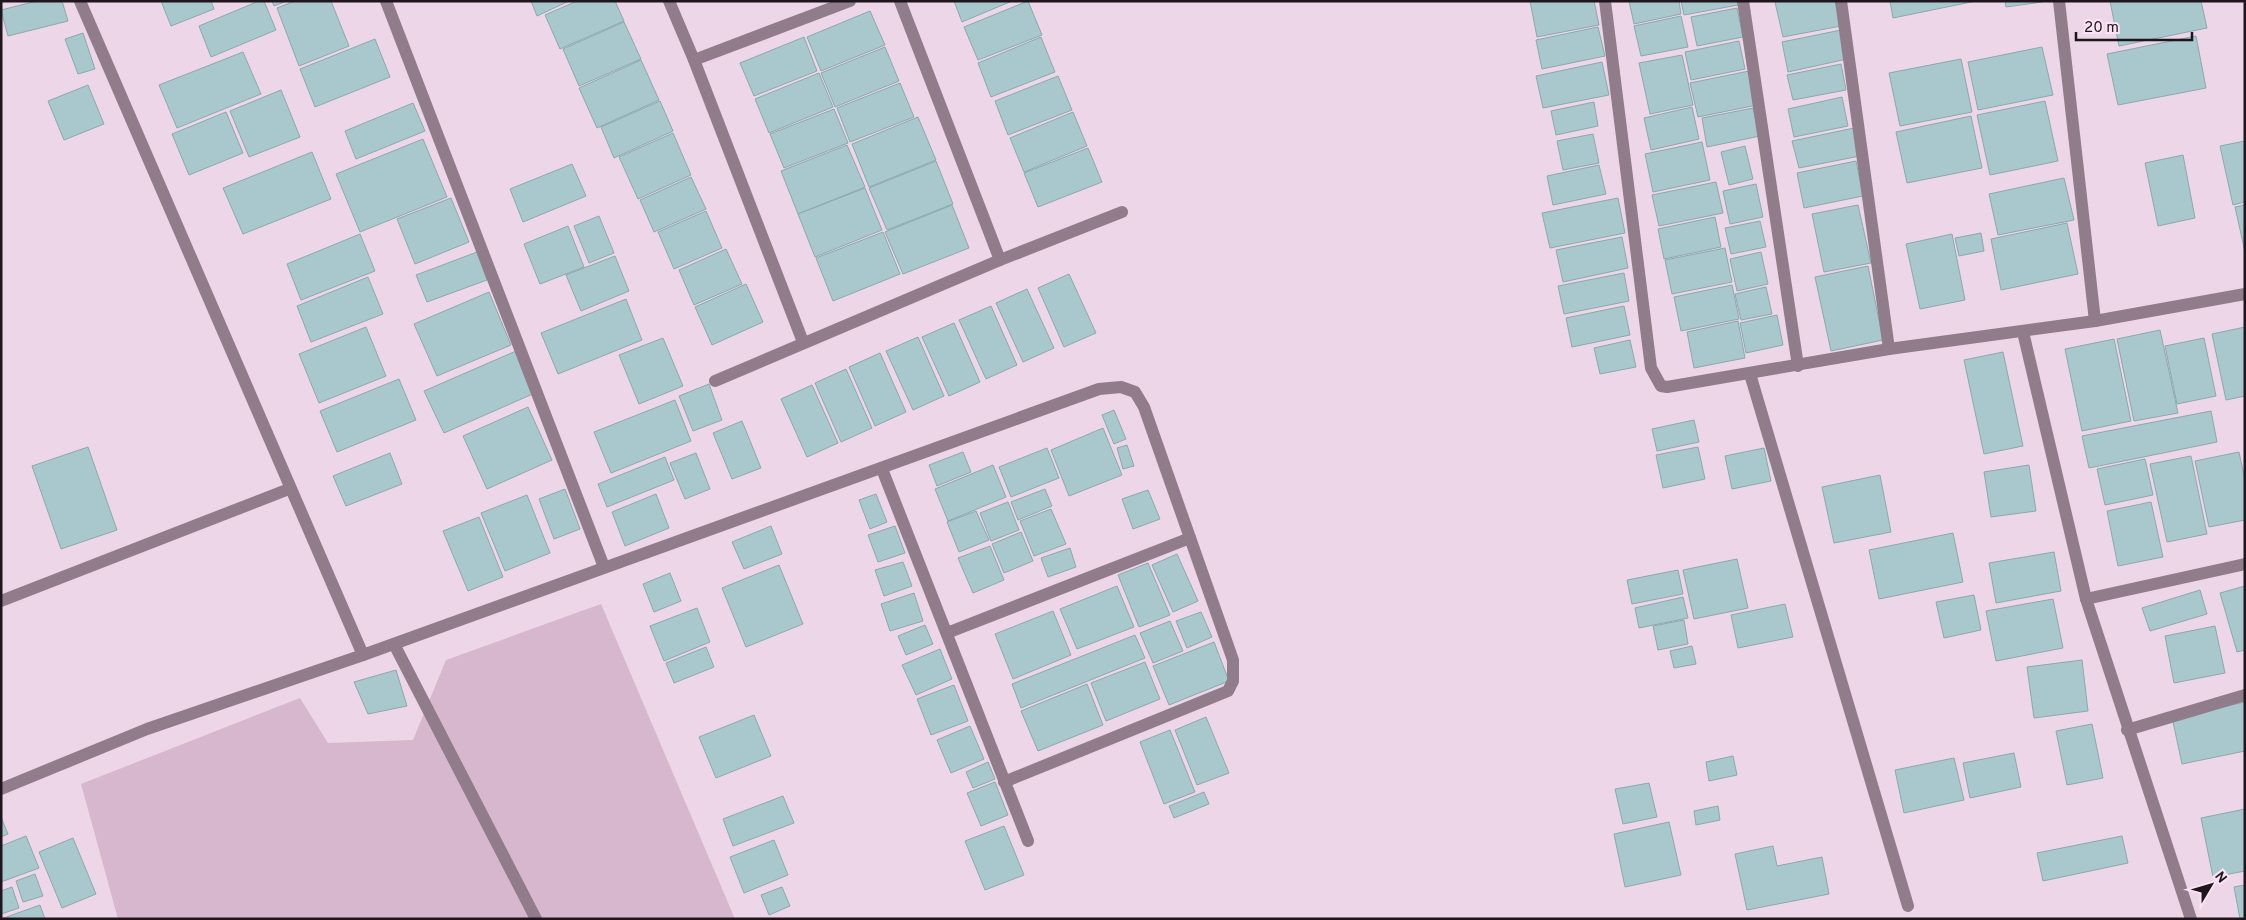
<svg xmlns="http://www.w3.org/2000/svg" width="2246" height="920" font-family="Overpass,sans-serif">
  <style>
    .green { fill: #d7b7ce }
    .building { fill: #a9c8cd; stroke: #8ba9ad }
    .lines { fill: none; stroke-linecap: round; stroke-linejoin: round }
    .minor { stroke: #907c8a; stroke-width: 12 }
  </style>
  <rect width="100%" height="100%" fill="#edd6e7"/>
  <polygon class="green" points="601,604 735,919 118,919 81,784 300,698 328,743 413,740 446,660"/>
  <g class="building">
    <polygon points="37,1 62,1 68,21 8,36 1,10"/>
    <polygon points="161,1 211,1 214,9 171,26"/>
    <polygon points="259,1 264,1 276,30 211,57 199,26"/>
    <polygon points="272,1 287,1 274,6"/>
    <polygon points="295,1 331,1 349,46 299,66 277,8"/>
    <polygon points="531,1 569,1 537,16"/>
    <polygon points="577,1 615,1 624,21 560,49 545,15"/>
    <polygon points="954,1 1012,1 962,22"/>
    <polygon points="1028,1 1042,35 978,60 964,27"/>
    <polygon points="1530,1 1594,1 1599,25 1537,37"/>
    <polygon points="1629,1 1679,1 1681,14 1634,24"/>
    <polygon points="1681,1 1737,1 1738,5 1684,15"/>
    <polygon points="1780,1 1835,1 1841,26 1783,37 1775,2"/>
    <polygon points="1890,1 1976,1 1893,18"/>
    <polygon points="2005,1 2041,1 2042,2 2006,7"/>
    <polygon points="2110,1 2201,1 2207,28 2119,46"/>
    <polygon points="1737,8 1743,37 1697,46 1691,17"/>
    <polygon points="870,11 885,45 821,71 807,37"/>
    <polygon points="1681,16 1688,47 1641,56 1634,26"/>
    <polygon points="624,22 641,59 579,86 563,49"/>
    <polygon points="1598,27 1605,56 1542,69 1536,40"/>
    <polygon points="1841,30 1847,59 1788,72 1782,42"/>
    <polygon points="83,33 95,69 78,74 65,39"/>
    <polygon points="2196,36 2206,88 2118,105 2107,54"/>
    <polygon points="804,37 817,71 754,96 740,63"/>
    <polygon points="1041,37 1055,72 991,97 978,63"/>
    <polygon points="375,39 390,77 315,107 300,69"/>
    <polygon points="1739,41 1745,69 1691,80 1685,52"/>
    <polygon points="885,47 899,81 835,107 821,73"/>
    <polygon points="2042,47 2053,95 1978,110 1968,62"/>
    <polygon points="243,52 261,94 177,128 159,85"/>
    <polygon points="1682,55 1693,105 1650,114 1639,63"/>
    <polygon points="1961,59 1972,112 1900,126 1889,73"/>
    <polygon points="641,60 659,100 597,128 579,88"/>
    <polygon points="1602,62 1609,95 1543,108 1536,76"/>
    <polygon points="1841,64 1846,90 1793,100 1787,75"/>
    <polygon points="1749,71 1757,105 1698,117 1690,83"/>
    <polygon points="819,73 833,107 769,133 755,99"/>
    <polygon points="1058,76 1072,110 1008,135 995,101"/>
    <polygon points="900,83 914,117 850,142 837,108"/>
    <polygon points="88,85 104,124 64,140 48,101"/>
    <polygon points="281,90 300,137 249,157 230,111"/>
    <polygon points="1842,97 1848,126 1794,137 1788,109"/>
    <polygon points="660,101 673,131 614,158 601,127"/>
    <polygon points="2045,101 2058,161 1990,175 1977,115"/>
    <polygon points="1594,102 1598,126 1556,135 1551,111"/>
    <polygon points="413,103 425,131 356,159 345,131"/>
    <polygon points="1692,107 1699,139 1651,150 1644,118"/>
    <polygon points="1753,108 1760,136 1707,147 1702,118"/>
    <polygon points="834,109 848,143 784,168 770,134"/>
    <polygon points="226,112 243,153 189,175 172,134"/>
    <polygon points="1073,112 1087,146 1024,172 1010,138"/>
    <polygon points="1971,116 1982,168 1907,183 1896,132"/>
    <polygon points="918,117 936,160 869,187 852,144"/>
    <polygon points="1854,128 1860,156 1799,168 1792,141"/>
    <polygon points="673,133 691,175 638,199 619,157"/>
    <polygon points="1593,134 1599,163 1563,170 1557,141"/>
    <polygon points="423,139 447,197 360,232 336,174"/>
    <polygon points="2245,141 2245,202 2233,205 2220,146"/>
    <polygon points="1702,142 1710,180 1653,192 1645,154"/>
    <polygon points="847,145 865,187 798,214 781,171"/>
    <polygon points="1745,146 1753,179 1729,185 1721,152"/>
    <polygon points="1088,148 1102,182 1038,207 1024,173"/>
    <polygon points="312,152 331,199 243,234 223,188"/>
    <polygon points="2183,155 2195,218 2158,226 2145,163"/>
    <polygon points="936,161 953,204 887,230 869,188"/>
    <polygon points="1856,161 1863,196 1804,208 1797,173"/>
    <polygon points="572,164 586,196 523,222 510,189"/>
    <polygon points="1599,165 1606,194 1553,205 1547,176"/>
    <polygon points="691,177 706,209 654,232 640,200"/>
    <polygon points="2064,178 2074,220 1998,235 1989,194"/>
    <polygon points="1716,182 1723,213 1659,226 1652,195"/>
    <polygon points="1756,184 1763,217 1730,224 1723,191"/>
    <polygon points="865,188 882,230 815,257 798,214"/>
    <polygon points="451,198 469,242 415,264 397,219"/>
    <polygon points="1618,198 1625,233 1550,248 1542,213"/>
    <polygon points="952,205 969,248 903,274 885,232"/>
    <polygon points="1858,205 1871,263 1824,272 1812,214"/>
    <polygon points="2245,205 2245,252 2235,207"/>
    <polygon points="706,211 722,248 674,269 658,232"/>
    <polygon points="599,216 614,253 589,263 574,226"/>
    <polygon points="1715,217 1721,247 1664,259 1658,229"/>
    <polygon points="1760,221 1766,247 1731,254 1725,228"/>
    <polygon points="2067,223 2078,274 2001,290 1991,239"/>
    <polygon points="568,226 584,267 540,284 524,244"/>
    <polygon points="883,232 900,274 833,301 816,258"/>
    <polygon points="1981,233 1984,251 1959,256 1955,238"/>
    <polygon points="360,234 375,271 301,300 287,264"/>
    <polygon points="1952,234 1965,300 1920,309 1906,244"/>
    <polygon points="1622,237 1628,268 1563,282 1556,250"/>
    <polygon points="1725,248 1732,282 1672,294 1665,260"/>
    <polygon points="726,249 742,284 694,305 679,270"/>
    <polygon points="477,252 487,280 427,302 416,275"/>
    <polygon points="1761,252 1768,284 1737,291 1730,259"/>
    <polygon points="615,256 629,291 581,311 566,275"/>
    <polygon points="1868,266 1883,340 1831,351 1815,277"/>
    <polygon points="1624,273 1629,301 1564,314 1558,286"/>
    <polygon points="1069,274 1096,333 1064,347 1038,288"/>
    <polygon points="368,277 383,314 311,342 297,306"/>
    <polygon points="746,284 763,322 712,345 695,307"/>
    <polygon points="1732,285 1739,319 1681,331 1674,297"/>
    <polygon points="1766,287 1772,314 1741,320 1735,294"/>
    <polygon points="1027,289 1054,348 1023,362 996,303"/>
    <polygon points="489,292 511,345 437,376 414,324"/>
    <polygon points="626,299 642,340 558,374 541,333"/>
    <polygon points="991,306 1017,365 986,379 959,320"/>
    <polygon points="1624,306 1630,335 1572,347 1566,318"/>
    <polygon points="1777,315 1783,345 1746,353 1740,323"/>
    <polygon points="1738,321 1745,358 1694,368 1687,332"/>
    <polygon points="954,323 980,382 949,396 922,337"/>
    <polygon points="366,327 386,376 319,403 299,354"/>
    <polygon points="2245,327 2245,396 2226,400 2212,334"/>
    <polygon points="2160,330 2178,413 2134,421 2117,339"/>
    <polygon points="918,337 944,396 913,410 886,351"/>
    <polygon points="663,338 683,386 639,404 619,355"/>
    <polygon points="2204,338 2216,396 2177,404 2165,346"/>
    <polygon points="2114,339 2131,421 2082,431 2065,349"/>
    <polygon points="1630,340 1636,367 1600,374 1594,348"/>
    <polygon points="516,351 535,393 444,433 424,391"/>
    <polygon points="2003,352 2023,446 1984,454 1964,360"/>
    <polygon points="880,353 906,412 875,426 849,367"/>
    <polygon points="846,369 872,428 841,442 815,383"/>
    <polygon points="399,379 416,420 337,452 320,411"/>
    <polygon points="709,384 722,420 693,431 679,396"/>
    <polygon points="812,385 838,443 807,457 781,399"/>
    <polygon points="675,400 691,441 611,473 594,432"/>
    <polygon points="528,407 552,460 487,489 463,436"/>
    <polygon points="1114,410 1126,439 1114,444 1102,415"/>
    <polygon points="2211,411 2217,442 2089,468 2082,436"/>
    <polygon points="1694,420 1699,442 1657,451 1652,429"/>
    <polygon points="742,421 761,468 732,479 713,433"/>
    <polygon points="1103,428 1122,475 1069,496 1051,450"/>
    <polygon points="1127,445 1134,466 1123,469 1117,448"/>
    <polygon points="88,447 117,530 61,549 32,466"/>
    <polygon points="1698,447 1705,479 1663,488 1656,455"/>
    <polygon points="1047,448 1059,478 1011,497 999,467"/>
    <polygon points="1764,448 1771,481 1732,489 1725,456"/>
    <polygon points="963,452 971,472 937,486 929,465"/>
    <polygon points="2239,452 2245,480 2245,520 2209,527 2195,461"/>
    <polygon points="390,453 402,484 346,506 333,476"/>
    <polygon points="696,453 710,489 685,499 670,463"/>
    <polygon points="2191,456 2207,534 2167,542 2150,464"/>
    <polygon points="665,457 674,480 607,507 598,484"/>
    <polygon points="2145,459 2153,495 2105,505 2097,469"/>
    <polygon points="993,465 1006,497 948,521 935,489"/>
    <polygon points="2029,465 2036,511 1991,517 1984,472"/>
    <polygon points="1880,475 1891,532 1834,543 1822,487"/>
    <polygon points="565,489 580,529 554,539 539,499"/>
    <polygon points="1045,489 1052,506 1018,520 1011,502"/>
    <polygon points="1148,490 1160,519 1133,529 1122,499"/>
    <polygon points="656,494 669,528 625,546 612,512"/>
    <polygon points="876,494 887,522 870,529 859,500"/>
    <polygon points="527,495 550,553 505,571 481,513"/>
    <polygon points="1008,502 1019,530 991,541 980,513"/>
    <polygon points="2151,502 2163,557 2118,566 2107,511"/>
    <polygon points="1051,509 1066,544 1034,556 1020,521"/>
    <polygon points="976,511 989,540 959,552 947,522"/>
    <polygon points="479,517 503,577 468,591 443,531"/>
    <polygon points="771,526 782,554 744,569 732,542"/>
    <polygon points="895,526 905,553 878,562 868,535"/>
    <polygon points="1021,532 1033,561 1004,573 992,544"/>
    <polygon points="1953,533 1963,582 1879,599 1869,550"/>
    <polygon points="990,546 1004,580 973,593 958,558"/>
    <polygon points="1070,548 1076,567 1048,577 1041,558"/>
    <polygon points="2054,552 2061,591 1996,603 1989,563"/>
    <polygon points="1177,554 1198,601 1173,612 1152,565"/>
    <polygon points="1737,559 1748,608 1694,619 1683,570"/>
    <polygon points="903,562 912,586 884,596 875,570"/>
    <polygon points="1148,563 1170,615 1139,627 1118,575"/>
    <polygon points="779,565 803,624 746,647 722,588"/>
    <polygon points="1678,570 1683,594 1632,604 1627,580"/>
    <polygon points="670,573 681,601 654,612 643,584"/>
    <polygon points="1117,586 1134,627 1077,649 1060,609"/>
    <polygon points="2245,586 2245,650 2237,652 2220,593"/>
    <polygon points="2200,590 2207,614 2150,631 2142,608"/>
    <polygon points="914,593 923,621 890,631 881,604"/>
    <polygon points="1974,595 1981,630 1944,638 1936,602"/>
    <polygon points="1683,597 1688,618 1639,628 1635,608"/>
    <polygon points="2053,599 2063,648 1996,661 1986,611"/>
    <polygon points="1785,604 1793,637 1738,648 1731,615"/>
    <polygon points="697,608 710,642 664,661 650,626"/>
    <polygon points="1053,611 1071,655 1013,679 995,634"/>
    <polygon points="1201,612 1212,637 1187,648 1176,621"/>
    <polygon points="1684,620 1688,644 1658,650 1653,626"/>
    <polygon points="1170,621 1183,651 1153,663 1140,633"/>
    <polygon points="925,625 933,644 906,655 898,636"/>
    <polygon points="2215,626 2225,673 2174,683 2165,636"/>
    <polygon points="1135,635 1145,658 1021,708 1012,684"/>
    <polygon points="1214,642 1229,681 1169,705 1153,666"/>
    <polygon points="1692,646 1696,664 1674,668 1670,651"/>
    <polygon points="706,647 714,667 674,683 666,663"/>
    <polygon points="940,649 952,679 916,695 902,665"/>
    <polygon points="2082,660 2088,711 2034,718 2027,667"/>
    <polygon points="1145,662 1160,699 1106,721 1091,683"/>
    <polygon points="396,670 407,706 368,714 354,682"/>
    <polygon points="1087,684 1103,725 1038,751 1021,711"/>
    <polygon points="954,685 968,721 931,735 917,699"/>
    <polygon points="2245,702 2245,751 2182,764 2172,717"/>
    <polygon points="754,715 771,756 716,778 699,737"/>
    <polygon points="1206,717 1229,773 1197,785 1175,730"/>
    <polygon points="2092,724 2103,778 2067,785 2056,731"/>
    <polygon points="970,726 984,759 951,773 937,740"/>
    <polygon points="1170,730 1195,792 1164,804 1140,742"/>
    <polygon points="2014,753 2021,787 1970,798 1963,763"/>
    <polygon points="1733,756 1737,775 1709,781 1706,762"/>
    <polygon points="1954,758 1964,800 1904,813 1895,770"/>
    <polygon points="988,762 995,779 973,788 966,772"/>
    <polygon points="995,782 1008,815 981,826 967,793"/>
    <polygon points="1649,783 1657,817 1623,824 1615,789"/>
    <polygon points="1204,792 1209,804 1174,818 1169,806"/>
    <polygon points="783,796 794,823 733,846 723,819"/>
    <polygon points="1718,806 1720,820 1696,825 1694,811"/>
    <polygon points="2245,809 2245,871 2213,877 2201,818"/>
    <polygon points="1,817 8,834 1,837"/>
    <polygon points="1669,822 1681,875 1625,887 1614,834"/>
    <polygon points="1004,826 1024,875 985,890 965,841"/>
    <polygon points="26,836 39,868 1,882 1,846"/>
    <polygon points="2122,836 2128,863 2043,881 2037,853"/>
    <polygon points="73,838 96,894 62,908 39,852"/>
    <polygon points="774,840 788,875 744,893 730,857"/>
    <polygon points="1773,846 1777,866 1822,857 1829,894 1747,910 1735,854"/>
    <polygon points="35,874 43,896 23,902 16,881"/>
    <polygon points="2245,885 2245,919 2240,919 2234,887"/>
    <polygon points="12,887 19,908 1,914 1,891"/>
    <polygon points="782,887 790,906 769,915 761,895"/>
    <polygon points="40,905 45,919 1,919"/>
  </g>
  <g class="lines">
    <g class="minor">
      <polyline points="80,1 363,655"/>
      <polyline points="386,1 604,567"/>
      <polyline points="669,1 694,60 803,342"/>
      <polyline points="900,1 1000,260"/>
      <polyline points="1605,1 1651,368 1661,386 1667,387 1889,349 2095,321 2245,294"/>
      <polyline points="1743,1 1798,366"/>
      <polyline points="1841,1 1889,349"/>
      <polyline points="2059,1 2095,321"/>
      <polyline points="694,60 850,1"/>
      <polyline points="2023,332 2086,599 2191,919"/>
      <polyline points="1750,374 1908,906"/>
      <polyline points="715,381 1000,260 1122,212"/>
      <polyline points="882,469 1028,841"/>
      <polyline points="2086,599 2245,564"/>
      <polyline points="1,601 289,489"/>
      <polyline points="947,633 1190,538"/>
      <polyline points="394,644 536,919"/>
      <polyline points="2127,730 2245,695"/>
      <polyline points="1,789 147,729 363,655 1099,389 1121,387 1135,392 1144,407 1233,660 1233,681 1228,691 1004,782"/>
    </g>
  </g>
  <rect width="2246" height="920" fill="none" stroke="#1e161c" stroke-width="5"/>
  <g transform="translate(2211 885) rotate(52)" stroke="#fbe3f4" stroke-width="4" paint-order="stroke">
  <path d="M0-4L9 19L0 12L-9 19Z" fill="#1e161c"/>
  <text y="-8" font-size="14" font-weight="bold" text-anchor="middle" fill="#1e161c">N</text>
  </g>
  <path d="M2076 32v8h116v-8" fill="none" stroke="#1e161c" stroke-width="2.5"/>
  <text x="2084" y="32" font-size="15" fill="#1e161c" stroke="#fbe3f4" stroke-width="4" paint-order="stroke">20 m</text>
</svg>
